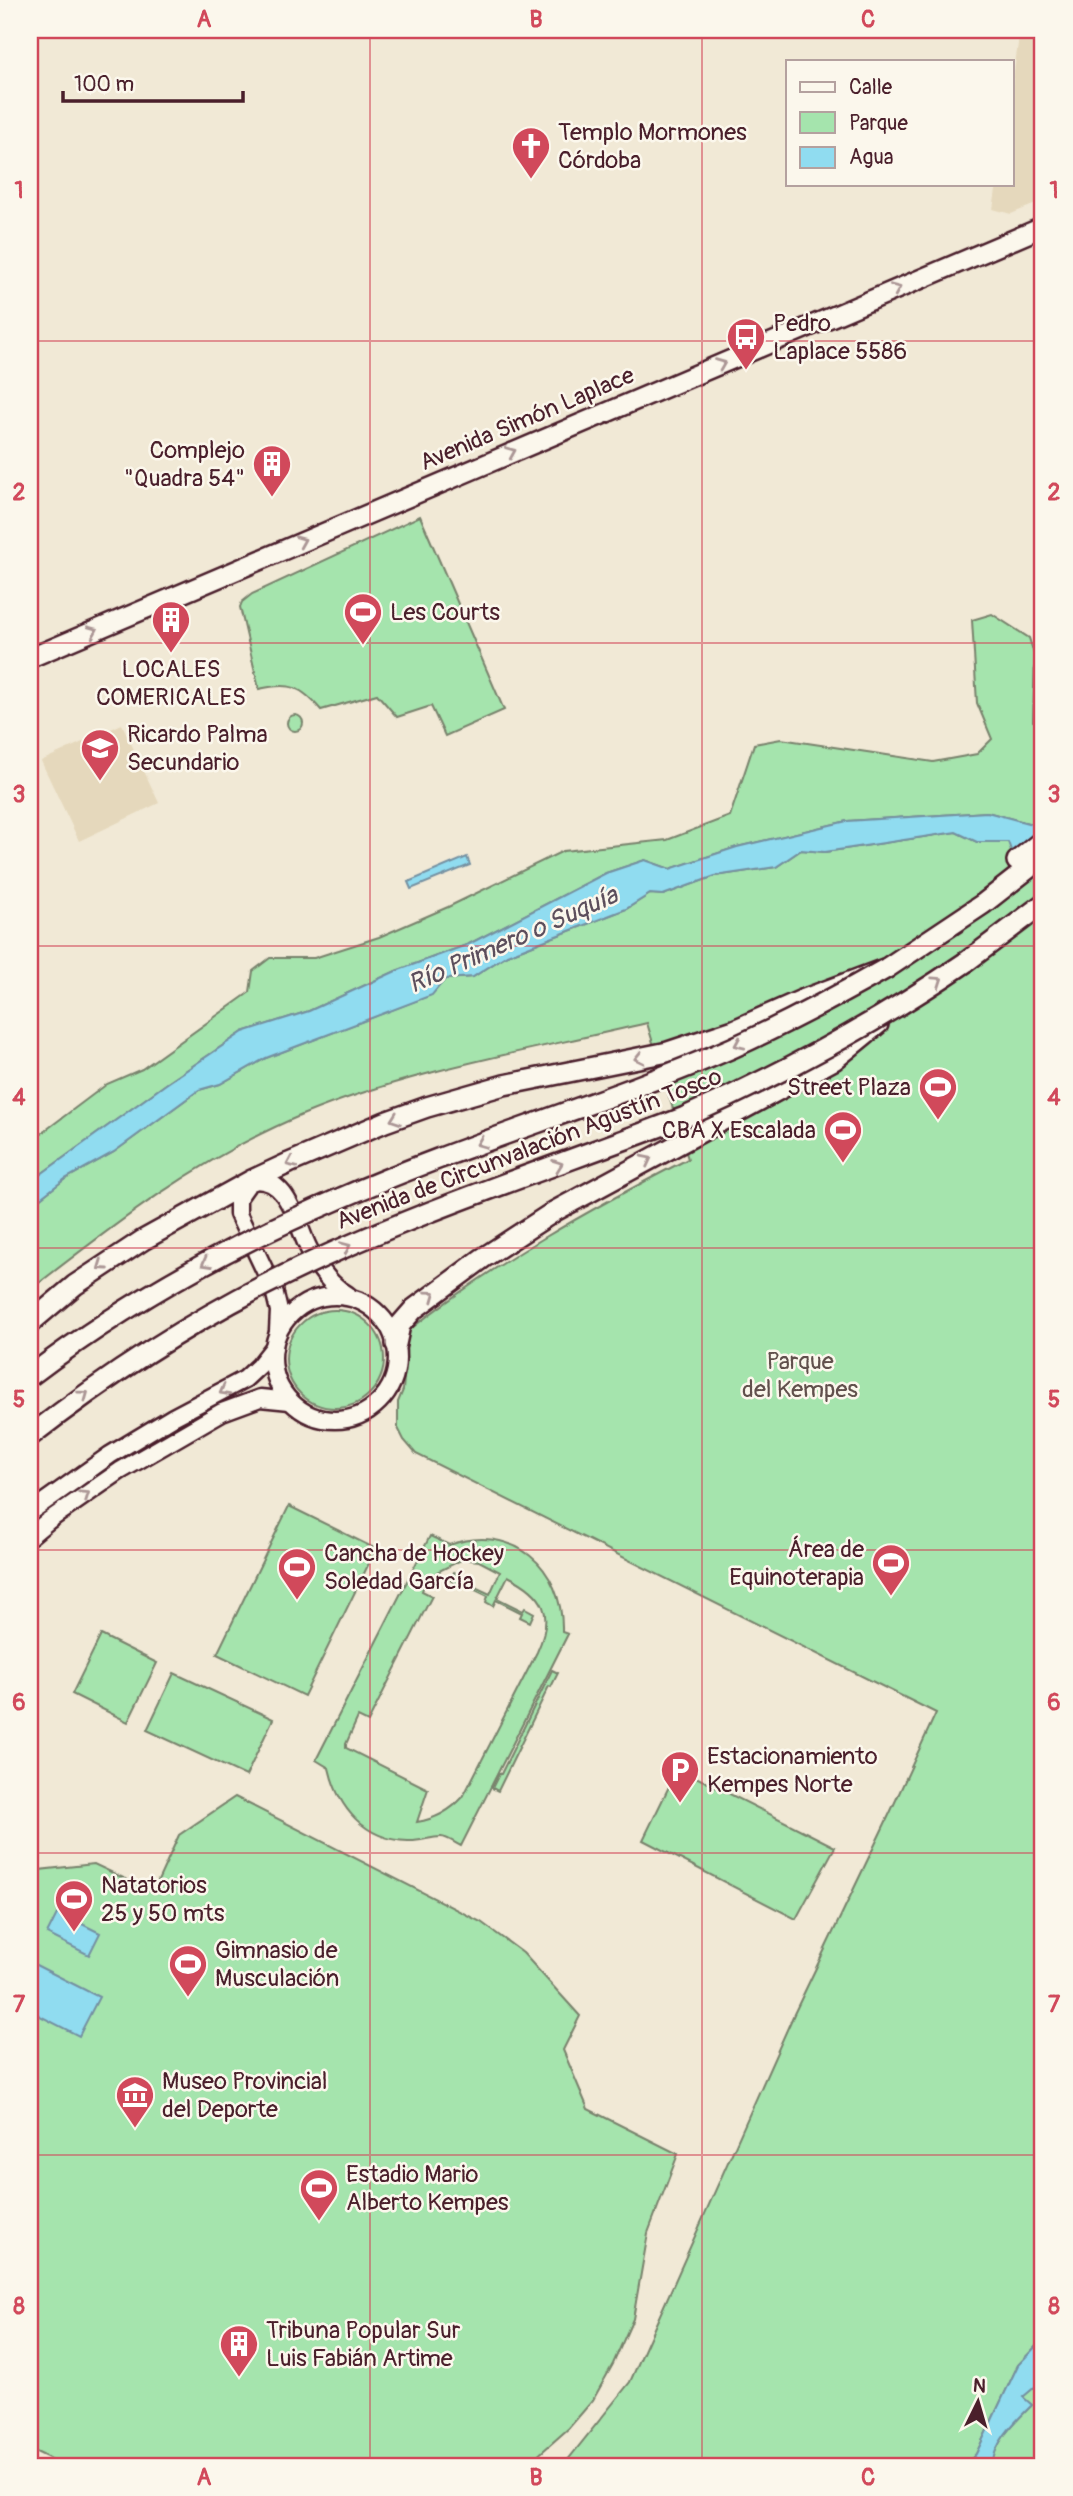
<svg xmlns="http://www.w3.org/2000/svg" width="1073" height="2496" font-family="Pangolin,sans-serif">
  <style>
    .built { fill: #e5d8bc }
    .green { fill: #a5e4ad; stroke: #78826c; stroke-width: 2; fill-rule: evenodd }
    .water { fill: #90dcf0; stroke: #7490a1; stroke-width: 2 }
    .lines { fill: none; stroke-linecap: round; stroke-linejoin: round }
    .secondary-casing { stroke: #4a1f2b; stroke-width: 21 }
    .primary-casing { stroke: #4a1f2b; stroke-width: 23 }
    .highway-casing { stroke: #4a1f2b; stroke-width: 24 }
    .secondary { stroke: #fbf7ec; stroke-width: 16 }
    .primary { stroke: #fbf7ec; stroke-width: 18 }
    .highway { stroke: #fbf7ec; stroke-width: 19 }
    .highway-bridge-casing { stroke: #4a1f2b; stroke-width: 24; stroke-linecap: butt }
    .highway-bridge { stroke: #fbf7ec; stroke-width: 19 }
    .oneway { stroke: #ab9695 }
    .grid { fill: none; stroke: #d1495b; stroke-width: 2; stroke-opacity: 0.55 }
    .labels { text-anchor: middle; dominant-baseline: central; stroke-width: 5; stroke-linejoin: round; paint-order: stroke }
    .poi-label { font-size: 24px; fill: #4a1f2b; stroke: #fbf7ec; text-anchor: start }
    .street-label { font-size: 24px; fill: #4a1f2b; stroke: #fbf7ec }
    .park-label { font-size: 24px; fill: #61504c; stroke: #fbf7ec }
    .water-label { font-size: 26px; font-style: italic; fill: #5c4e5c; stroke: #fbf7ec }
    .neatline { fill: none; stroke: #d1495b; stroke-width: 2.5 }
    .grid-label { font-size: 23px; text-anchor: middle; font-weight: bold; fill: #d1495b }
  </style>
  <rect width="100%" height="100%" fill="#f1e9d6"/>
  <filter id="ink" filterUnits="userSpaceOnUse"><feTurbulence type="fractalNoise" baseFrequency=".0143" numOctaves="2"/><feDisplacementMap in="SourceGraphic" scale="14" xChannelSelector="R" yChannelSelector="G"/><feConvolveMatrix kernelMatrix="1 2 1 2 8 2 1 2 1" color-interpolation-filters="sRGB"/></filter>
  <g filter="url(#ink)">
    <g class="built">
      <polygon points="1020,30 1043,30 1043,201 1011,214 993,209 997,184 1012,184 1012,85"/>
      <polygon points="122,724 159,803 79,841 41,761"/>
    </g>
    <g class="green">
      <path d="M420 516 504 710 445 736 431 706 397 717 377 694 321 710C301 686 290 682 259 689L240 607 242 602 252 594Z"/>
      <polygon points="992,614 1029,638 1035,657 1033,721 1043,724 1043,827 987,812 847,821 737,847 670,869 645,860 606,873 469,944 396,971 309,1011 243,1032 166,1084 30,1182 30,1142 107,1084 142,1069 250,992 253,971 270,958 314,958 379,937 448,907 563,851 667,840 730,816 754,744 781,739 933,762 977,754 992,739 977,703 972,620"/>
      <circle cx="295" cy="723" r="8"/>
      <path d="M956 832 977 842H1008L1043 860V2339L1018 2365 976 2454 965 2466H563L630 2382 794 2014 890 1813 936 1713 416 1454 404 1440 398 1428V1402L403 1390 408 1331C494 1263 590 1209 688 1159L647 1023C533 1050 411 1070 302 1115 201 1157 116 1223 30 1290V1206L65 1179 114 1152 199 1090 220 1084 266 1058 431 995 445 979 473 977 507 955 626 909 650 894 663 895 715 876 776 867 801 850 825 852Z"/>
      <circle cx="335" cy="1359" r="49"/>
      <polygon points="289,1506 376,1549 304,1696 217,1654"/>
      <path d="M430 1536 449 1545C512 1522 564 1567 562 1632L568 1634 461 1846C455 1843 447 1837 441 1837 430 1837 419 1842 408 1841 365 1840 338 1808 329 1768L316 1760ZM463 1559 479 1561 500 1572 490 1594 462 1581 464 1577 454 1572 450 1580 459 1585 461 1583 488 1596 486 1602 493 1606 496 1600 522 1613 520 1617 530 1622 534 1613 525 1608 523 1611 497 1598 508 1576C544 1594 555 1613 537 1652L463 1797C450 1811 436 1819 417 1822L428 1789 346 1748V1744L358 1717 368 1722 432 1596 422 1591 423 1588 437 1572Z"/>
      <polygon points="101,1635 157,1663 128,1722 72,1694"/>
      <polygon points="552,1670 558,1673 551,1687 549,1686 498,1791 492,1788 499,1774 501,1774"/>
      <polygon points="174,1673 273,1719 246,1776 147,1730"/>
      <polygon points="678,1768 835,1847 796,1919 643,1840"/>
      <polygon points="235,1797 481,1922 523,1953 580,2016 563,2050 588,2109 678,2154 648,2233 633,2319 613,2364 593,2400 569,2428 526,2466 65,2466 30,2449 30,1871 94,1864 153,1892 179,1835"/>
      <path d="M1043 2380V2455L1037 2466H992C994 2441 1014 2423 1032 2405L1022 2397Z"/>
    </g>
    <g class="water">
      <polygon points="987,812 1043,827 1043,860 1013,856 1008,842 977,842 956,832 825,852 801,850 776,867 715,876 663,895 650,894 626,909 507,955 473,977 445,979 432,995 266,1058 220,1084 199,1090 114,1152 65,1179 30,1206 30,1182 166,1084 243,1032 309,1011 396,971 469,944 606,873 645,860 670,869 737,847 847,821"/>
      <polygon points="467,857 470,865 411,889 408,882"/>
      <polygon points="58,1912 100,1933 89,1955 47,1934"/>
      <polygon points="30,1962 99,1997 79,2036 30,2011"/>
      <path d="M1043 2339V2380L1023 2397 1032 2405C1015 2422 994 2441 992 2466H965L976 2454 1018 2365Z"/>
    </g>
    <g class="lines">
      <g class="secondary-casing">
        <g id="secondary">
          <circle cx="335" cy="1358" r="62"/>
          <path d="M278 1331 279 1311 274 1290 238 1214V1198L250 1181C288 1173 296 1224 309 1249 318 1268 330 1285 348 1295"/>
          <polyline points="30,1512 110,1455 173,1417 245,1379 259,1366 274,1347"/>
          <polyline points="30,1536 48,1521 120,1471 222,1412 260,1398 290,1401"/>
        </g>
      </g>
      <g class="primary-casing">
        <polyline id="primary" points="30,658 1043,227"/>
      </g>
      <g class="highway-casing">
        <g id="highway">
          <polyline points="1017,861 1043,840"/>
          <polyline points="966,962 1043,904"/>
          <polyline points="30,1323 75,1285 143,1240 250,1181 289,1163 385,1122 427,1107 504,1085 668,1052 734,1030 802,1000 887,968 983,904 1043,857"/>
          <polyline points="396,1344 400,1325 414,1309 483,1258 555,1211 834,1060 878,1024"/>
        </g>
      </g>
      <use href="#secondary" class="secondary"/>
      <use href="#primary" class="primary"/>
      <use href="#highway" class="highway"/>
      <g class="highway-bridge-casing">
        <g id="highway-bridge">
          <path d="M30 1376C126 1303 231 1245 341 1198 469 1142 604 1104 732 1048 785 1024 836 997 887 968"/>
          <path d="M30 1436C110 1374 194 1319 285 1275 414 1212 552 1168 685 1117 784 1073 877 1023 966 962"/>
        </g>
      </g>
      <use href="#highway-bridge" class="highway-bridge"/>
    </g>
    <defs><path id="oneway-chevron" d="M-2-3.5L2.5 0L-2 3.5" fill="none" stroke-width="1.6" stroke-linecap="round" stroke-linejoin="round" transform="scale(1.75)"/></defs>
    <g class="oneway">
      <use href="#oneway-chevron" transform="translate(896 289) rotate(-23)"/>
      <use href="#oneway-chevron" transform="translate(721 364) rotate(-22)"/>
      <use href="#oneway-chevron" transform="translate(511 452) rotate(-23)"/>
      <use href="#oneway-chevron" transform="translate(301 541) rotate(-23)"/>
      <use href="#oneway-chevron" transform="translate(93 631) rotate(-23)"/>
      <use href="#oneway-chevron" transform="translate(938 981) rotate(-34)"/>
      <use href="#oneway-chevron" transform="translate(739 1044) rotate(156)"/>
      <use href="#oneway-chevron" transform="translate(639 1058) rotate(167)"/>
      <use href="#oneway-chevron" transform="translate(395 1119) rotate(160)"/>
      <use href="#oneway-chevron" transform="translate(481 1143) rotate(159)"/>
      <use href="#oneway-chevron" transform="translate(647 1160) rotate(-27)"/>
      <use href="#oneway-chevron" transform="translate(291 1163) rotate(156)"/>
      <use href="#oneway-chevron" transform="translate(558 1165) rotate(-20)"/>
      <use href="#oneway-chevron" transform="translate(346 1247) rotate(-23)"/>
      <use href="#oneway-chevron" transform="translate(206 1263) rotate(151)"/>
      <use href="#oneway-chevron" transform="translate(102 1266) rotate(145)"/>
      <use href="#oneway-chevron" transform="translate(431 1295) rotate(-36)"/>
      <use href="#oneway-chevron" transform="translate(224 1391) rotate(151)"/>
      <use href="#oneway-chevron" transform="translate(84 1395) rotate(-36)"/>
      <use href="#oneway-chevron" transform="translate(85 1495) rotate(-34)"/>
    </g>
  </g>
  <path class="grid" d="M370 30V2466M702 30V2466M30 341H1043M30 643H1043M30 946H1043M30 1248H1043M30 1550H1043M30 1853H1043M30 2155H1043"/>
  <defs>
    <g id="church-pin" transform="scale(2.0125)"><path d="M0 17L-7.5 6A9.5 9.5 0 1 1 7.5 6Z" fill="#d1495b" stroke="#fbf7ec"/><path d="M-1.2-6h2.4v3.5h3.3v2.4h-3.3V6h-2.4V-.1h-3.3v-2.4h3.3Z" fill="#fff"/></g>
    <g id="bus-pin" transform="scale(2.0125)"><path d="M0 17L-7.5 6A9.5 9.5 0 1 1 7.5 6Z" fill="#d1495b" stroke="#fbf7ec"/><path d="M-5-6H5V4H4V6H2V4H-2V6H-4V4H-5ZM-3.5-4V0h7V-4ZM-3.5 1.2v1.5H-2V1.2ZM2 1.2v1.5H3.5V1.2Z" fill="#fff"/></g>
    <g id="building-pin" transform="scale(2.0125)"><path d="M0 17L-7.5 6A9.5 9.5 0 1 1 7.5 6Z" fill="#d1495b" stroke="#fbf7ec"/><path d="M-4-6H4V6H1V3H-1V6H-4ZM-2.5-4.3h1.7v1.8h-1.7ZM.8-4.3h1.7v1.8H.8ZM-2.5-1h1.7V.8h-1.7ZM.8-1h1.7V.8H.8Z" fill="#fff"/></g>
    <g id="stadium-pin" transform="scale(2.0125)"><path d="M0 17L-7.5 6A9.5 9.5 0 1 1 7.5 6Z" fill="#d1495b" stroke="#fbf7ec"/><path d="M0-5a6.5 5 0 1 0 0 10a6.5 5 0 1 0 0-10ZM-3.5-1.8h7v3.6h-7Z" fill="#fff"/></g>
    <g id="school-pin" transform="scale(2.0125)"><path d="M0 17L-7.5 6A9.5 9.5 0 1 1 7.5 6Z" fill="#d1495b" stroke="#fbf7ec"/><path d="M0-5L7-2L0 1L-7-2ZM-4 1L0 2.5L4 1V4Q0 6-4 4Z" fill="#fff"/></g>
    <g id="parking-pin" transform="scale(2.0125)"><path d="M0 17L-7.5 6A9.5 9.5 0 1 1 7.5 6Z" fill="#d1495b" stroke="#fbf7ec"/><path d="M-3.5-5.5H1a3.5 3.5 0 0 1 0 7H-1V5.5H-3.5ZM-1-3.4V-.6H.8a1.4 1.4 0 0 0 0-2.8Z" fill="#fff"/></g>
    <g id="museum-pin" transform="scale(2.0125)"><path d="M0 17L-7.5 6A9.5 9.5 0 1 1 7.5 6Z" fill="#d1495b" stroke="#fbf7ec"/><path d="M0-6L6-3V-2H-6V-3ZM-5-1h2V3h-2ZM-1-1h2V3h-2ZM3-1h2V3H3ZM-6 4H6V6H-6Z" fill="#fff"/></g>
  </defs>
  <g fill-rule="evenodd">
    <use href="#church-pin" x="531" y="146"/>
    <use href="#bus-pin" x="746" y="337"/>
    <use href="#building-pin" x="272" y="464"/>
    <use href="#stadium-pin" x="363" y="612"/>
    <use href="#building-pin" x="171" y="620"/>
    <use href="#school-pin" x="100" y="748"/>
    <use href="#stadium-pin" x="938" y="1087"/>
    <use href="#stadium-pin" x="843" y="1130"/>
    <use href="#stadium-pin" x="891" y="1563"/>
    <use href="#stadium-pin" x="297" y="1567"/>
    <use href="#parking-pin" x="680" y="1770"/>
    <use href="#stadium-pin" x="74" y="1899"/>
    <use href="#stadium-pin" x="188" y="1964"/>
    <use href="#museum-pin" x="135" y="2095"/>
    <use href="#stadium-pin" x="319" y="2188"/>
    <use href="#building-pin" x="239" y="2344"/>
  </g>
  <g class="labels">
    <g class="poi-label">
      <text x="558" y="132">Templo Mormones<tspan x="558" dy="28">Córdoba</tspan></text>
      <text x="773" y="323">Pedro<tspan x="773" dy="28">Laplace 5586</tspan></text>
      <text x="245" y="450" text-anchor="end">Complejo<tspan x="245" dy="28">"Quadra 54"</tspan></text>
      <text x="390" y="612">Les Courts</text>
      <text x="171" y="669" text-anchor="middle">LOCALES<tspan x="171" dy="28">COMERICALES</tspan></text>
      <text x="127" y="734">Ricardo Palma<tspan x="127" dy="28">Secundario</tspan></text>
      <text x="911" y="1087" text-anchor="end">Street Plaza</text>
      <text x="816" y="1130" text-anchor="end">CBA X Escalada</text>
      <text x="864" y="1549" text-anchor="end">Área de<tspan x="864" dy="28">Equinoterapia</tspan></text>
      <text x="324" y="1553">Cancha de Hockey<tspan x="324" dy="28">Soledad García</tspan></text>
      <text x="707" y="1756">Estacionamiento<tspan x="707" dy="28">Kempes Norte</tspan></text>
      <text x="101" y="1885">Natatorios<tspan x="101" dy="28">25 y 50 mts</tspan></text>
      <text x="215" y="1950">Gimnasio de<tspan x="215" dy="28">Musculación</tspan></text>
      <text x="162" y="2081">Museo Provincial<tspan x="162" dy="28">del Deporte</tspan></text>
      <text x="346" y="2174">Estadio Mario<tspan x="346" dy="28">Alberto Kempes</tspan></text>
      <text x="266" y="2330">Tribuna Popular Sur<tspan x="266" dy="28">Luis Fabián Artime</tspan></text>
    </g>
    <g class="street-label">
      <text transform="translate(527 419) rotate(-23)">Avenida Simón Laplace</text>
      <text transform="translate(529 1149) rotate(-21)">Avenida de Circunvalación Agustín Tosco</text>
    </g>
    <g class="park-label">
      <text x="800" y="1361">Parque<tspan x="800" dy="28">del Kempes</tspan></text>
    </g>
    <g class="water-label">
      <text transform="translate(513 940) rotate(-24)">Río Primero o Suquía</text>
    </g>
  </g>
  <rect width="1073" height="2496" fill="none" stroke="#fbf7ec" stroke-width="77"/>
  <rect x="786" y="60" width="228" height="126" fill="#fbf7ec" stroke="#b4a19f" stroke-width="2"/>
  <rect x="800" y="82" width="35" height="10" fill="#fbf7ec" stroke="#b4a19f" stroke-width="2"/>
  <text x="849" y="94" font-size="21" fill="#4a1f2b">Calle</text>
  <rect x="800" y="112" width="35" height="21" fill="#a5e4ad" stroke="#b4a19f" stroke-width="2"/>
  <text x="849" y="130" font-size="21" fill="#4a1f2b">Parque</text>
  <rect x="800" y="147" width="35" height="21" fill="#90dcf0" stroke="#b4a19f" stroke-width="2"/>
  <text x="849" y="164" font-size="21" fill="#4a1f2b">Agua</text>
  <g transform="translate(978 2402) rotate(5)" stroke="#fbf7ec" stroke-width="5" paint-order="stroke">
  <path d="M0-5L12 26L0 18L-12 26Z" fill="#4a1f2b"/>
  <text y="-10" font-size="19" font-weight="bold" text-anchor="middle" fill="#4a1f2b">N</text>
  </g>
  <path d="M63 91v10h180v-10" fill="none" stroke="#4a1f2b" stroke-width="3.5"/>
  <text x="74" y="91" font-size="21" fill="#4a1f2b" stroke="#fbf7ec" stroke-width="5" paint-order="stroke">100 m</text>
  <rect x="38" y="38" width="996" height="2420" class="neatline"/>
  <g class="grid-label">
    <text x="204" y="27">A</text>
    <text x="536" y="27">B</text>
    <text x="868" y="27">C</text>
    <text x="19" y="198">1</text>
    <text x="1054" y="198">1</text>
    <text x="19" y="500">2</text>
    <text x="1054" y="500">2</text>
    <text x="19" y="802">3</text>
    <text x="1054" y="802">3</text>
    <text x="19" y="1105">4</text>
    <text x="1054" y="1105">4</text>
    <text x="19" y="1407">5</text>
    <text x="1054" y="1407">5</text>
    <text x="19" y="1710">6</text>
    <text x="1054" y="1710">6</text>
    <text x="19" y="2012">7</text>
    <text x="1054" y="2012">7</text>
    <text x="19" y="2314">8</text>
    <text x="1054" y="2314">8</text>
    <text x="204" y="2485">A</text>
    <text x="536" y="2485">B</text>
    <text x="868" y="2485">C</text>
  </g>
</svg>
